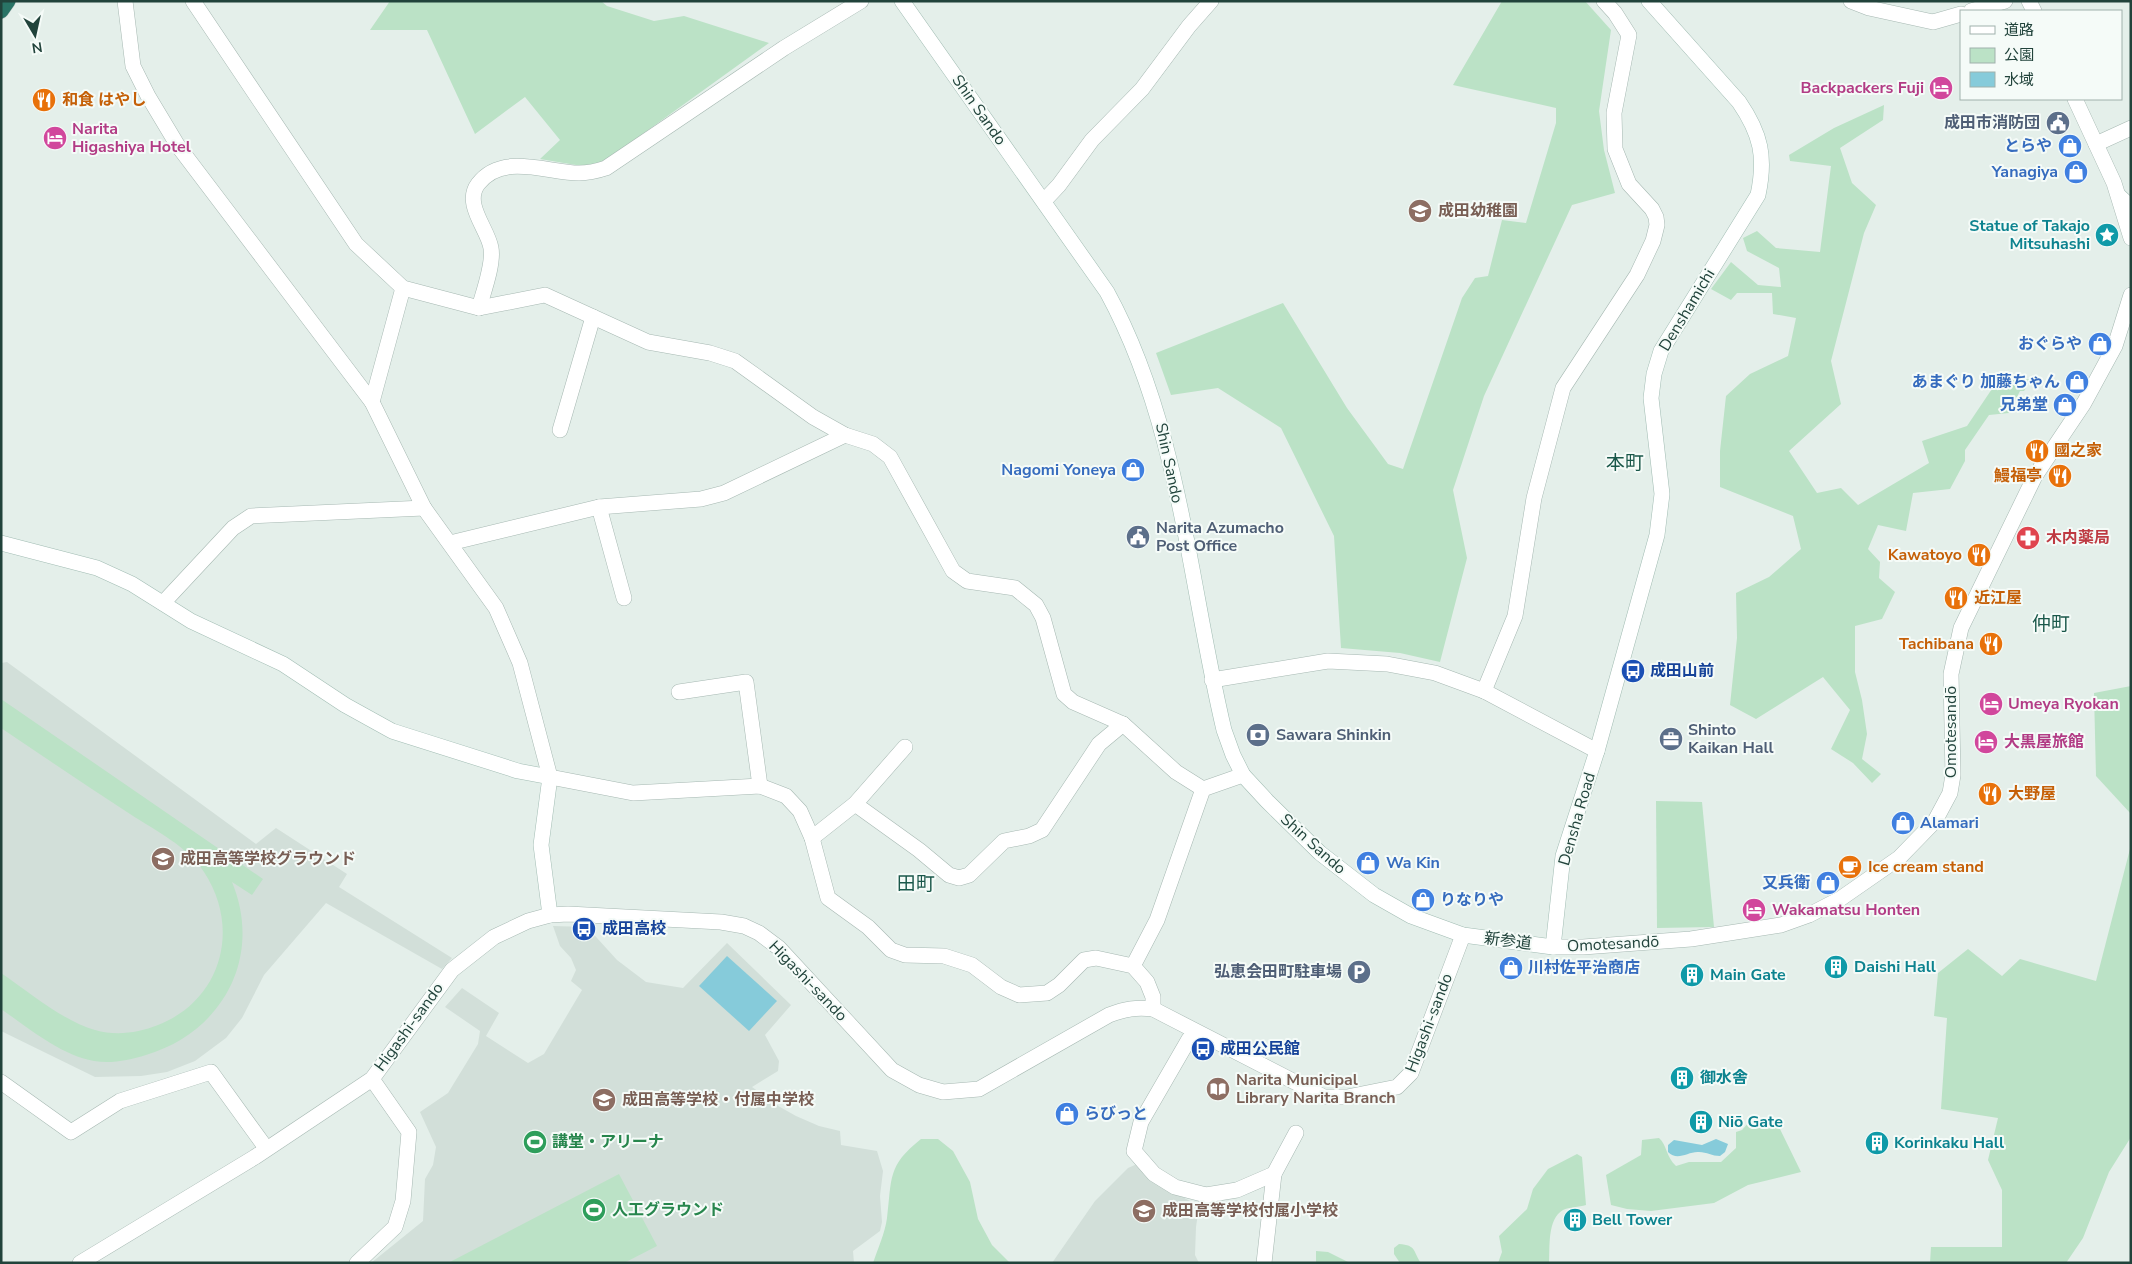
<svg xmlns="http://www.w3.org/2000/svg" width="2132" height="1264" font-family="'Nunito Sans','Noto Sans JP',sans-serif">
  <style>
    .built { fill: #d2dfd9 }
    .green { fill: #bbe2c6 }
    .water { fill: #86cbda }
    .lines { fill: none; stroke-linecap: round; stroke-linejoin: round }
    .street-casing { stroke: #a6b8b2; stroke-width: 16 }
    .secondary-casing { stroke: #a1bcb3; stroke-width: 16 }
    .highway-casing { stroke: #c1cac8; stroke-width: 16 }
    .street { stroke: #fff; stroke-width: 15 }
    .secondary { stroke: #fff; stroke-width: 15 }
    .highway { stroke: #297365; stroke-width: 15 }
    .labels { text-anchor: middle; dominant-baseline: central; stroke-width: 4; stroke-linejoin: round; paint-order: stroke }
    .hotel-label { font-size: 16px; font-weight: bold; fill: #b23c85; stroke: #f5fbf8; text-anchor: start }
    .food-label { font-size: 16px; font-weight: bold; fill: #c56008; stroke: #f5fbf8; text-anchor: start }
    .street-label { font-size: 16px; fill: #21433b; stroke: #f5fbf8 }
    .service-label { font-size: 16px; font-weight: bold; fill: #4e5e75; stroke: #f5fbf8; text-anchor: start }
    .shop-label { font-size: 16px; font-weight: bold; fill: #366cbe; stroke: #f5fbf8; text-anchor: end }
    .education-label { font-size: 16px; font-weight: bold; fill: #785e54; stroke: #f5fbf8; text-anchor: start }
    .culture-label { font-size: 16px; font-weight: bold; fill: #0d838f; stroke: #f5fbf8; text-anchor: start }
    .health-label { font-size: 16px; font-weight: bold; fill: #be3a42; stroke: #f5fbf8; text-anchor: start }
    .transit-label { font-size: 16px; font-weight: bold; fill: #164399; stroke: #f5fbf8; text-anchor: start }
    .leisure-label { font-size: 16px; font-weight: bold; fill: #27864d; stroke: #f5fbf8; text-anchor: start }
    .quarter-label { font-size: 19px; fill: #1a584a; stroke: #f5fbf8 }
  </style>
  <rect width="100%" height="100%" fill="#e4efea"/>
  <g class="built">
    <polygon points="7,662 256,844 276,828 347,874 339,887 452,958 442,969 326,903 264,975 242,1018 226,1038 195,1061 167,1072 141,1076 95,1077 1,1031 1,663"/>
    <polygon points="553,926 587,927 617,960 646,982 683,988 727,943 791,1005 765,1035 779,1061 778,1071 752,1087 780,1107 796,1116 819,1126 840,1131 841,1145 877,1151 883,1171 880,1196 882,1222 880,1231 853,1251 854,1263 371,1263 423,1221 425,1179 433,1165 436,1147 420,1112 448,1093 478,1044 480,1031 445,1007 462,988 499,1013 486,1036 528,1063 544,1054 582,990 571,981 576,970 571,958 560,946"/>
    <polygon points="1137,1164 1159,1184 1199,1206 1196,1227 1195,1255 1199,1263 1052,1263 1095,1201 1128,1168"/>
  </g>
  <g class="green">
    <polygon points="390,1 601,1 607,6 654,21 684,16 769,43 601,164 582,166 540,159 560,140 525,97 475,134 427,30 370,30"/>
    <polygon points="1502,1 1585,1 1611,30 1599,111 1604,150 1615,193 1572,205 1484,396 1453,490 1467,558 1440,662 1400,653 1341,648 1334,536 1281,428 1218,388 1171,395 1156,353 1283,303 1347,408 1388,464 1403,469 1462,298 1475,278 1488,276 1502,220 1526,223 1556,123 1556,108 1453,85"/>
    <polygon points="1884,105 1883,120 1840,148 1852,183 1876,205 1864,233 1831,361 1841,404 1789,451 1817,493 1841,488 1858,505 1929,463 1922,441 1967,426 2002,374 2031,380 2024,391 2020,391 2009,413 1989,415 1965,450 1965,461 1950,489 1913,493 1906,531 1878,525 1868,549 1880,562 1879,578 1895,592 1882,619 1855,626 1855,672 1862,700 1867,734 1862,759 1881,774 1872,783 1853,763 1831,749 1850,710 1823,677 1756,719 1730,705 1737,638 1736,593 1769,577 1801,549 1793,516 1720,487 1720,451 1726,396 1750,374 1788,356 1796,318 1773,314 1772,293 1737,293 1731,300 1711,289 1731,262 1758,285 1781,287 1779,268 1747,251 1743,238 1757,231 1776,248 1820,252 1831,166 1790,161 1789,155 1834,128"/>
    <polygon points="2131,686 2131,814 2096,776 2094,693"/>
    <path d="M1 699 263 879 252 895 232 882C263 957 223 1032 146 1055 129 1060 112 1064 94 1061 60 1055 29 1028 1 1009V973C29 992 63 1021 95 1030 116 1036 138 1033 158 1025 222 1000 241 928 204 872 187 846 156 831 130 814 87 786 44 757 1 728Z"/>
    <polygon points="1656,801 1702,802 1714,927 1657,928"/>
    <polygon points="2131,845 2131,1137 2109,1172 2083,1238 2066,1263 1930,1263 1931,1247 2002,1247 2002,1190 1988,1160 1998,1118 1941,1109 1947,1018 1934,1016 1938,973 1968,949 2002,976 2020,959 2096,981"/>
    <path d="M1770 1119 1777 1123 1801 1172 1748 1185 1714 1203 1651 1211 1627 1209 1611 1205 1606 1175 1641 1155 1642 1140 1659 1138C1667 1145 1666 1157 1676 1166L1689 1162H1721L1736 1148V1132L1742 1130 1750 1121Z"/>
    <path d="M921 1139H938L953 1151 970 1182 978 1219 992 1245 1010 1263H873C878 1248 885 1233 887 1218 892 1178 887 1166 921 1139Z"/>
    <path d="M1577 1154 1582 1157 1586 1205C1579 1207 1569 1207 1563 1210 1547 1219 1550 1248 1549 1263H1498L1502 1252 1499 1236 1527 1209 1533 1189 1548 1169Z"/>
    <polygon points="619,1174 657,1246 624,1263 448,1263"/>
    <path d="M1399 1244C1417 1245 1413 1252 1421 1263H1400L1394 1254V1248Z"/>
    <polygon points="1316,1251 1328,1252 1350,1263 1316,1263"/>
  </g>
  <g class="water">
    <polygon points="727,956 777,1001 749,1031 699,986"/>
    <path d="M1716 1139 1728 1144 1725 1152 1720 1156C1712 1156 1707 1152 1699 1152 1688 1151 1678 1162 1668 1152V1145L1674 1140 1702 1145Z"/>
  </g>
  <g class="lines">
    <g class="street-casing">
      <g id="street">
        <polyline points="125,1 133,66 148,96 178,146 372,402 424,508 496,608 520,663 550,777 633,793 760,786 786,796 800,811 812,838 828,898 868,927 891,950 905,955 944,956 972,965 1001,987 1019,995 1047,993 1059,985 1084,960 1096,958 1133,966 1147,982 1153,997 1153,1009"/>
        <polyline points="193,1 356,244 403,288 479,308 545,295 648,342 710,353 735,361 813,417 845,435 873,444 890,457 953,571 967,581 1015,588 1036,605 1043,618 1064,694 1073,702 1123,724 1176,772 1203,789"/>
        <polyline points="1851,1 1869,8 1933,22 1961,14"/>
        <polyline points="2029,1 2034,11"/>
        <polyline points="1971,11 2005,1"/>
        <polyline points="2075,99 2114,183 2131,238"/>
        <polyline points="2096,144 2131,128"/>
        <polyline points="1044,201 1059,185 1092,140 1142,89 1189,26 1211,1"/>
        <path d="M479 308C483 293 494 264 491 248 488 229 463 204 478 184 502 152 548 173 579 173 589 173 597 171 606 168L784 48 861 1"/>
        <polyline points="372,402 403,288"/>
        <polyline points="560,430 593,317"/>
        <polyline points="599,507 624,598"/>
        <polyline points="450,543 599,507 701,499 724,493 845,435"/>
        <polyline points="163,603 233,528 251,516 424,508"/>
        <polyline points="1212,680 1328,661 1387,664 1435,673 1484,691 1597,751"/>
        <polyline points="1484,691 1515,616 1534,498 1563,388 1637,275 1653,241 1657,225 1656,217 1652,209 1629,184 1615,149 1614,113 1629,35 1615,13 1604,1"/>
        <polyline points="679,692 746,682 760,786"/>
        <polyline points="1203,789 1243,775"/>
        <polyline points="855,804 919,850 949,875 959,878 969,875 1004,841 1029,836 1042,830 1099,744 1123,724"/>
        <polyline points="812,838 855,804 905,747"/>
        <polyline points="1553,947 1583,947 1691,939 1781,925 1809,915 1840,899 1899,858 1935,821 1950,793 1953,775 1951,674 1961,628 2035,476 2084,403 2115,346 2131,295"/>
        <polyline points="1133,966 1157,920 1203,789"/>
        <polyline points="1200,1034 1189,1039 1141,1122 1134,1151 1154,1174 1175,1187 1206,1195 1237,1190 1274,1174 1296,1133"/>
        <polyline points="1,1082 71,1132 120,1101 211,1072 266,1148"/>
        <path d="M80 1263 255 1157 372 1079 452 970 494 937 528 921 550 915 568 914 721 922 744 926 759 933 779 948 892 1070 919 1085 943 1092 979 1089 1109 1015C1125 1009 1136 1007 1153 1009L1324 1097H1347L1397 1087 1411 1073 1463 935"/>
        <polyline points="357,1263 395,1227 403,1201 409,1132 372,1079"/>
        <polyline points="1264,1263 1274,1174"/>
      </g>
    </g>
    <g class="secondary-casing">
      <g id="secondary">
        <path d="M902 1 1107 292C1180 426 1189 583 1224 730L1233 755 1243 775 1267 801 1320 853 1374 895 1411 916 1463 935 1553 947 1563 856 1597 751 1657 535 1662 494 1651 398 1654 374 1661 351 1758 195C1766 157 1761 134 1739 102L1649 1"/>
        <polyline points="2119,196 2131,207"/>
        <polyline points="1,543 97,568 132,584 191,621 283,664 345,705 392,731 518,771 550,777 541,845 550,915"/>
      </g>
    </g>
    <g class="highway-casing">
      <polyline id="highway" points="1,11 8,1"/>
    </g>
    <use href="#street" class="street"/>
    <use href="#secondary" class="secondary"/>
    <use href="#highway" class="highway"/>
  </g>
  <defs>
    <g id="hotel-disc" transform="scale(1.25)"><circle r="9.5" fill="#d1479c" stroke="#f5fbf8"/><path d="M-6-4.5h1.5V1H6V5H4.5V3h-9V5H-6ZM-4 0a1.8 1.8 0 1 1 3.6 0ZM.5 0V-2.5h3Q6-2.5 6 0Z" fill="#fff"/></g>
    <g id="restaurant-disc" transform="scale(1.25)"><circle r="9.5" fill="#e8710a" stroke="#f5fbf8"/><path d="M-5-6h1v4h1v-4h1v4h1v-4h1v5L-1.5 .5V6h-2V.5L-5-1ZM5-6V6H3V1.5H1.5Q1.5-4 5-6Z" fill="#fff"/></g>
    <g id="civic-disc" transform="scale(1.25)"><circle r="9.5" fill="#5c6f8a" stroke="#f5fbf8"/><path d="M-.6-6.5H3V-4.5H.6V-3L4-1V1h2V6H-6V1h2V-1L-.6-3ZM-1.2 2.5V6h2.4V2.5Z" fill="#fff"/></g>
    <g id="shop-disc" transform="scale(1.25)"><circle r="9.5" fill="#3f7fe0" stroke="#f5fbf8"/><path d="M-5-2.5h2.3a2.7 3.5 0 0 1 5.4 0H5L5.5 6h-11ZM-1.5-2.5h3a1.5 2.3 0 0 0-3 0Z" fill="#fff"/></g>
    <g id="school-disc" transform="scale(1.25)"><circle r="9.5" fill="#8d6e63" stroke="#f5fbf8"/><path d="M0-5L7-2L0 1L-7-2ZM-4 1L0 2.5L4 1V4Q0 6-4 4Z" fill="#fff"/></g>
    <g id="sight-disc" transform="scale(1.25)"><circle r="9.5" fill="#0f9aa8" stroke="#f5fbf8"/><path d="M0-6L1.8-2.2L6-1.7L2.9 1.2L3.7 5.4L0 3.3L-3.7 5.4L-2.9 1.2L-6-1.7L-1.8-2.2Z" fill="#fff"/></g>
    <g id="pharmacy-disc" transform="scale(1.25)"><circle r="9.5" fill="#e0444e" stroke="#f5fbf8"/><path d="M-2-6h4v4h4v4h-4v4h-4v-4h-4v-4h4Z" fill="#fff"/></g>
    <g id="bus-disc" transform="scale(1.25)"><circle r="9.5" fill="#1a4fb4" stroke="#f5fbf8"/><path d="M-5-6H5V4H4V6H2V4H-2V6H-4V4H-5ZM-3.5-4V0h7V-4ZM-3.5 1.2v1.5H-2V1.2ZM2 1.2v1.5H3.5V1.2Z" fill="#fff"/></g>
    <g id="bank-disc" transform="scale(1.25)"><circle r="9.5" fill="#5c6f8a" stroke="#f5fbf8"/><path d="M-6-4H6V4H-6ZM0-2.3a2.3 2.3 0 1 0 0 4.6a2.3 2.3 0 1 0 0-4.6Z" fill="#fff"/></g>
    <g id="office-disc" transform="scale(1.25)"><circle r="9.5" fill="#5c6f8a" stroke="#f5fbf8"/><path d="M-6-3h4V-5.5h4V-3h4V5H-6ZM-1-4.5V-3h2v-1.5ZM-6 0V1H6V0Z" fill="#fff"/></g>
    <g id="cafe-disc" transform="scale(1.25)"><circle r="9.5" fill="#e8710a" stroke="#f5fbf8"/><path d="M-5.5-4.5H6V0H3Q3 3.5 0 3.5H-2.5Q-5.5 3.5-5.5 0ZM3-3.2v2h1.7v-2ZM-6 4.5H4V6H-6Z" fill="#fff"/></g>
    <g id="building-disc" transform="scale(1.25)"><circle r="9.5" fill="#0f9aa8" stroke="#f5fbf8"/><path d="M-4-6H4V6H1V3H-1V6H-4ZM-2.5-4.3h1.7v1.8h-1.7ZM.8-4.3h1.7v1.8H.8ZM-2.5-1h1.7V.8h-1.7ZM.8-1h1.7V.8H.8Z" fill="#fff"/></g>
    <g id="parking-disc" transform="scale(1.25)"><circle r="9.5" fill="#5c6f8a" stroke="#f5fbf8"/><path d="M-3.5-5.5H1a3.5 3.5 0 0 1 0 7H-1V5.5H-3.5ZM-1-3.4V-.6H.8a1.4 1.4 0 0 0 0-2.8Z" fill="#fff"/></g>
    <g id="library-disc" transform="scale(1.25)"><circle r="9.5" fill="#8d6e63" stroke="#f5fbf8"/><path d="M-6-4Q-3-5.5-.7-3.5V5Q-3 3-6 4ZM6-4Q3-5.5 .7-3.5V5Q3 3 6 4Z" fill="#fff"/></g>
    <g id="stadium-disc" transform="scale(1.25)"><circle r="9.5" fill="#2e9e5b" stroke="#f5fbf8"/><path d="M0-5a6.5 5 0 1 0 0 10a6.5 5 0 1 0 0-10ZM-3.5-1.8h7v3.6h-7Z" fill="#fff"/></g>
  </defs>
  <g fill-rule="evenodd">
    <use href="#hotel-disc" x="1941" y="88"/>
    <use href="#restaurant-disc" x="44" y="100"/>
    <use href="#civic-disc" x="2058" y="123"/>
    <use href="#hotel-disc" x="55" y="138"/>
    <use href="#shop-disc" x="2070" y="146"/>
    <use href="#shop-disc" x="2076" y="172"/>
    <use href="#school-disc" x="1420" y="211"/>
    <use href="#sight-disc" x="2107" y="235"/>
    <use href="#shop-disc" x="2100" y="344"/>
    <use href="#shop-disc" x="2077" y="382"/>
    <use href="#shop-disc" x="2065" y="405"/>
    <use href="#restaurant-disc" x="2037" y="451"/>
    <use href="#shop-disc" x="1133" y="470"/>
    <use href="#restaurant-disc" x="2060" y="476"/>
    <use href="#civic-disc" x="1138" y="537"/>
    <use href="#pharmacy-disc" x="2028" y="538"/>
    <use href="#restaurant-disc" x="1979" y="555"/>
    <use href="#restaurant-disc" x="1956" y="598"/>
    <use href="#restaurant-disc" x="1991" y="644"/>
    <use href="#bus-disc" x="1633" y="671"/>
    <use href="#hotel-disc" x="1991" y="704"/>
    <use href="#bank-disc" x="1258" y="735"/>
    <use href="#office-disc" x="1671" y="739"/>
    <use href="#hotel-disc" x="1986" y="742"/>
    <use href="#restaurant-disc" x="1990" y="794"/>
    <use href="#shop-disc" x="1903" y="823"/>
    <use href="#school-disc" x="163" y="859"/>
    <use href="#shop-disc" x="1368" y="863"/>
    <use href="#cafe-disc" x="1850" y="867"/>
    <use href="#shop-disc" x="1828" y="883"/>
    <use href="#shop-disc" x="1423" y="900"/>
    <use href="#hotel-disc" x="1754" y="910"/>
    <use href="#bus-disc" x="584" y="929"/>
    <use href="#building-disc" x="1836" y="967"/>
    <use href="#shop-disc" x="1511" y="968"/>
    <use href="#parking-disc" x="1359" y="972"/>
    <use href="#building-disc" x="1692" y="975"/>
    <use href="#bus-disc" x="1203" y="1049"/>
    <use href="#building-disc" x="1682" y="1078"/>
    <use href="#library-disc" x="1218" y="1089"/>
    <use href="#school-disc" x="604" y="1100"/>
    <use href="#shop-disc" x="1067" y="1114"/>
    <use href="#building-disc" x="1701" y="1122"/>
    <use href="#stadium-disc" x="535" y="1142"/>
    <use href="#building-disc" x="1877" y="1143"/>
    <use href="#stadium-disc" x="594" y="1210"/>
    <use href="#school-disc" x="1144" y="1211"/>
    <use href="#building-disc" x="1575" y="1220"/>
  </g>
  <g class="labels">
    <g class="hotel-label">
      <text x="1924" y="88" text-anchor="end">Backpackers Fuji</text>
      <text x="72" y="129">Narita<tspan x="72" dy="18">Higashiya Hotel</tspan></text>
      <text x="2008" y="704">Umeya Ryokan</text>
      <text x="2004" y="742">大黒屋旅館</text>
      <text x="1772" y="910">Wakamatsu Honten</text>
    </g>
    <g class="food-label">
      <text x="62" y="100">和食 はやし</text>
      <text x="2054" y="451">國之家</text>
      <text x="2042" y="476" text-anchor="end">鰻福亭</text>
      <text x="1962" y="555" text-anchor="end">Kawatoyo</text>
      <text x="1974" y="598">近江屋</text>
      <text x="1974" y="644" text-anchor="end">Tachibana</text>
      <text x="2008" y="794">大野屋</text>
      <text x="1868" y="867">Ice cream stand</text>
    </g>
    <g class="street-label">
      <text transform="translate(979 110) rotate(55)">Shin Sando</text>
      <text transform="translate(1687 310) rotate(-59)">Denshamichi</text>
      <text transform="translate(1169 463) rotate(78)">Shin Sando</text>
      <text transform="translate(1951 732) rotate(-90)">Omotesandō</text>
      <text transform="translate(1577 819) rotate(-74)">Densha Road</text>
      <text transform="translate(1313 844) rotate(42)">Shin Sando</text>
      <text transform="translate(1508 941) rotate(7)">新参道</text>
      <text transform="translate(1613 944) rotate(-3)">Omotesandō</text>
      <text transform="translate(808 981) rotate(46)">Higashi-sando</text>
      <text transform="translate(1429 1023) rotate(-69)">Higashi-sando</text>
      <text transform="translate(409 1027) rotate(-54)">Higashi-sando</text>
    </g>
    <g class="service-label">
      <text x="2040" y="123" text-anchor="end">成田市消防団</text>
      <text x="1156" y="528">Narita Azumacho<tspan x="1156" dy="18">Post Office</tspan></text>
      <text x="1688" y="730">Shinto<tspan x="1688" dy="18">Kaikan Hall</tspan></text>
      <text x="1276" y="735">Sawara Shinkin</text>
      <text x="1342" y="972" text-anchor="end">弘恵会田町駐車場</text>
    </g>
    <g class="shop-label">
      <text x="2052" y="146">とらや</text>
      <text x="2058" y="172">Yanagiya</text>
      <text x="2082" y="344">おぐらや</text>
      <text x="2060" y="382">あまぐり 加藤ちゃん</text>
      <text x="2048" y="405">兄弟堂</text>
      <text x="1116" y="470">Nagomi Yoneya</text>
      <text x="1920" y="823" text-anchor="start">Alamari</text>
      <text x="1386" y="863" text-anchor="start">Wa Kin</text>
      <text x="1810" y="883">又兵衛</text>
      <text x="1440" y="900" text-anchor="start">りなりや</text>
      <text x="1528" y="968" text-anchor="start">川村佐平治商店</text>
      <text x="1084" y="1114" text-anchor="start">らびっと</text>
    </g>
    <g class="education-label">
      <text x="1438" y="211">成田幼稚園</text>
      <text x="180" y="859">成田高等学校グラウンド</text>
      <text x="1236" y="1080">Narita Municipal<tspan x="1236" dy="18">Library Narita Branch</tspan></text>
      <text x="622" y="1100">成田高等学校・付属中学校</text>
      <text x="1162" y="1211">成田高等学校付属小学校</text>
    </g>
    <g class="culture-label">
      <text x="2090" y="226" text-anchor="end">Statue of Takajo<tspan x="2090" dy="18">Mitsuhashi</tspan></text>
      <text x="1854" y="967">Daishi Hall</text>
      <text x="1710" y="975">Main Gate</text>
      <text x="1700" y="1078">御水舎</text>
      <text x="1718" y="1122">Niō Gate</text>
      <text x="1894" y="1143">Korinkaku Hall</text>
      <text x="1592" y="1220">Bell Tower</text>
    </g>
    <g class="health-label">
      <text x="2046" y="538">木内薬局</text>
    </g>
    <g class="transit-label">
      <text x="1650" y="671">成田山前</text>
      <text x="602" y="929">成田高校</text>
      <text x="1220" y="1049">成田公民館</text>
    </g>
    <g class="leisure-label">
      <text x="552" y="1142">講堂・アリーナ</text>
      <text x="612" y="1210">人工グラウンド</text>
    </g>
    <g class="quarter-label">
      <text x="1625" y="463">本町</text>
      <text x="2051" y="624">仲町</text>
      <text x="916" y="884">田町</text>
    </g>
  </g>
  <rect width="2132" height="1264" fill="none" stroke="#21433b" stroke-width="5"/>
  <rect x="1960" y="10" width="162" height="90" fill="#f5fbf8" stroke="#a0b1ac"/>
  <rect x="1970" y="26" width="25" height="8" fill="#ffffff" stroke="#a0b1ac"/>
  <text x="2004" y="35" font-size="15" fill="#21433b">道路</text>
  <rect x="1970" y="48" width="25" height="15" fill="#bbe2c6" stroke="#a0b1ac"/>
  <text x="2004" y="60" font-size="15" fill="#21433b">公園</text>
  <rect x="1970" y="72" width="25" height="15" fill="#86cbda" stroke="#a0b1ac"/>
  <text x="2004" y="85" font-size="15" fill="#21433b">水域</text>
  <g transform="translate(35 35) rotate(171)" stroke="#f5fbf8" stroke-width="4" paint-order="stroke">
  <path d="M0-4L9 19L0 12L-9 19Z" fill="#21433b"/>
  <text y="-8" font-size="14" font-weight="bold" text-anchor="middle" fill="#21433b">N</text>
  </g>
</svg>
